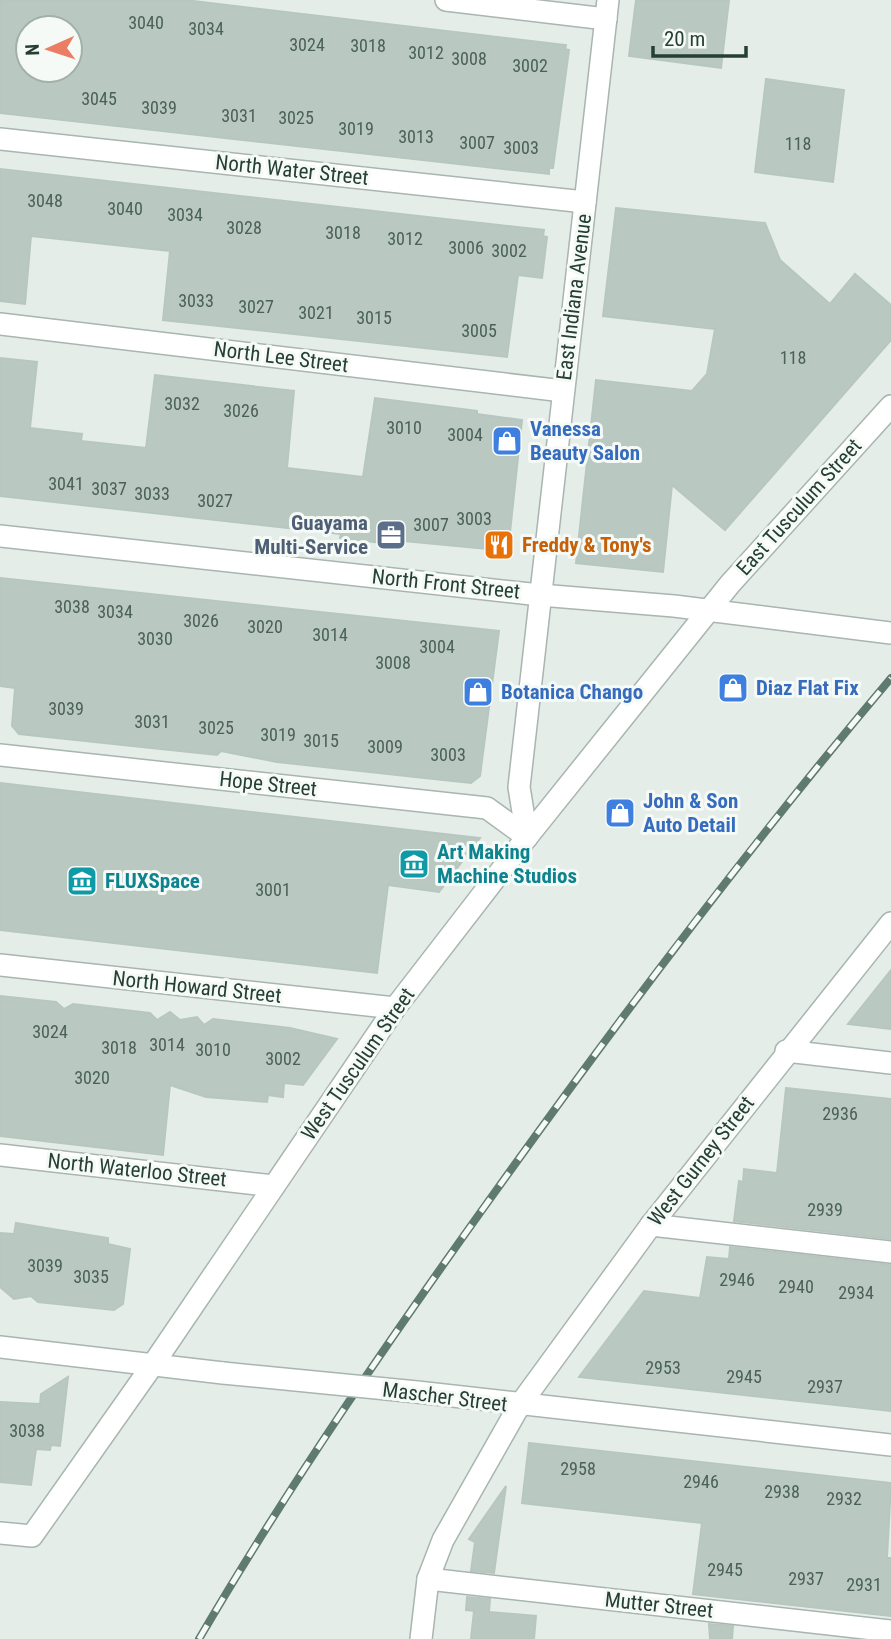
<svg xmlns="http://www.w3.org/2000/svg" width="891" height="1639" font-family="'Roboto Condensed',sans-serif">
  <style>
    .building { fill: #bac8c2; stroke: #b7c7bf; stroke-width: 2; fill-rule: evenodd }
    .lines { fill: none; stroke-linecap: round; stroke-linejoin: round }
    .minor-casing { stroke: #a8b5b0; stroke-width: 24 }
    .minor { stroke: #fff; stroke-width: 21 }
    .rail-casing { stroke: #5f7a71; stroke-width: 8 }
    .rail { stroke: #f6faf7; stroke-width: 5; stroke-dasharray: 16; stroke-linecap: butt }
    .minor-bridge-casing { stroke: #a8b5b0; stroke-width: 24; stroke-linecap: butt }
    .minor-bridge { stroke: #fff; stroke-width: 21 }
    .labels { text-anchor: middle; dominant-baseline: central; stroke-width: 6; stroke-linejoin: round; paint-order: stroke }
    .number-label { font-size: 18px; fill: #4a6159 }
    .street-label { font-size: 21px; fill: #253f36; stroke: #f6faf7 }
    .shop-label { font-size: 21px; font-weight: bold; fill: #366cbe; stroke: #f6faf7; text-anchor: start }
    .service-label { font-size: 21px; font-weight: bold; fill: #4e5e75; stroke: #f6faf7; text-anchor: end }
    .food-label { font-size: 21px; font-weight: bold; fill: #c56008; stroke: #f6faf7; text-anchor: start }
    .culture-label { font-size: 21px; font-weight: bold; fill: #0d838f; stroke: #f6faf7; text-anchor: start }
  </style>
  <rect width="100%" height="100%" fill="#e5ede9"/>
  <g class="building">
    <path d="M0 0H185L566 45 565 49 569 50 553 168H549V174L0 113ZM28 28H70V70H28Z"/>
    <polygon points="636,0 729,0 721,68 629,56"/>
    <polygon points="766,79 844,90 833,182 755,172"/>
    <polygon points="0,169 544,230 543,236 547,237 542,278 518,275 507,357 163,320 170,251 31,236 25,304 0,301"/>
    <polygon points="616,208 765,223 780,260 830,304 855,274 891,305 891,340 725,530 672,485 663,572 576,563 596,380 692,391 707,374 715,329 603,316"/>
    <polygon points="0,358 37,362 30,428 82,434 81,441 146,448 155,375 294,391 287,468 313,471 363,477 375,398 477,411 477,414 522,420 508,551 393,540 392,544 374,542 340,538 341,534 0,496"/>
    <polygon points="0,578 499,631 480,776 471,783 443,780 277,762 221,751 217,755 19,734 12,726 15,688 0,686"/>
    <polygon points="0,783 191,805 480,838 439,892 388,885 377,973 0,930"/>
    <polygon points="891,970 891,1029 848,1024"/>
    <polygon points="0,996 56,1002 64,1009 73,1004 150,1013 157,1020 170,1012 180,1020 197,1017 204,1025 213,1019 290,1028 337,1039 303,1085 284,1083 283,1097 268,1095 267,1102 206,1097 170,1085 163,1155 0,1136"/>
    <polygon points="786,1088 891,1099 891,1239 734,1221 739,1181 743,1182 744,1169 777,1173"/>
    <polygon points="16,1223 108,1238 108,1244 130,1249 123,1304 114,1310 38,1302 31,1296 14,1299 0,1287 0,1233 14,1234"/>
    <polygon points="730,1247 891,1265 891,1411 579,1377 644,1291 700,1298 707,1257 729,1259"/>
    <polygon points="68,1377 60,1446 51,1445 50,1450 36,1449 31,1485 0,1482 0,1402 40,1404 41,1394"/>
    <polygon points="529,1443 891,1483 887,1558 891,1558 891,1616 693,1594 702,1523 522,1503"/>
    <polygon points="506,1486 494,1573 471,1571 475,1542 469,1539"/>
    <polygon points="467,1597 490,1599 489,1612 536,1616 534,1639 471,1639 474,1611 476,1611 466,1610"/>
    <polygon points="709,1624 733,1626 732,1639 710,1639"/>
  </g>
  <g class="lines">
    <g class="minor-casing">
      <g id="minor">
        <polyline points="446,0 606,19"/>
        <polyline points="0,139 585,202"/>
        <polyline points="0,324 563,391"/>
        <polyline points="0,536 540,595 674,606 891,633"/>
        <polyline points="0,755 487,808 527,837"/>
        <polyline points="527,837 519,787 608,0"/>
        <polyline points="0,965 395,1008"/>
        <polyline points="786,1051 891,1063"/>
        <polyline points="0,1155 274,1186"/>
        <polyline points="651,1225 891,1252"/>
        <polyline points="0,1347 223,1373"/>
        <polyline points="417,1392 891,1445"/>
        <polyline points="0,1533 32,1536 154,1363 395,1008 527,837 730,584 891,406"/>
        <polyline points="428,1579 891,1631"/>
        <polyline points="421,1639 428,1579 443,1540 519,1406 651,1225 891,923"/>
      </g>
    </g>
    <use href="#minor" class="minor"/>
    <g class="rail-casing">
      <path id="rail" d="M199 1639C289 1485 391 1337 495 1192 621 1016 751 844 891 678"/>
    </g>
    <use href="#rail" class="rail"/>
    <g class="minor-bridge-casing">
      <polyline id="minor-bridge" points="223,1373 417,1392"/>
    </g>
    <use href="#minor-bridge" class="minor-bridge"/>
  </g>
  <defs>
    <g id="shop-square" transform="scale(1.575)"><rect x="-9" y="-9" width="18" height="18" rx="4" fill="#3f7fe0" stroke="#f6faf7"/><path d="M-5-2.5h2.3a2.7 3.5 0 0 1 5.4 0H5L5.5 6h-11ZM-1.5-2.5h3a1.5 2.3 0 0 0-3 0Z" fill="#fff"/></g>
    <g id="office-square" transform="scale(1.575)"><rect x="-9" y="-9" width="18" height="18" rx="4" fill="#5c6f8a" stroke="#f6faf7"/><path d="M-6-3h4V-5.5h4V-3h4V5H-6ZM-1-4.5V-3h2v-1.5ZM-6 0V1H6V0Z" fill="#fff"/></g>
    <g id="restaurant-square" transform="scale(1.575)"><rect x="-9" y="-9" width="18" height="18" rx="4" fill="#e8710a" stroke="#f6faf7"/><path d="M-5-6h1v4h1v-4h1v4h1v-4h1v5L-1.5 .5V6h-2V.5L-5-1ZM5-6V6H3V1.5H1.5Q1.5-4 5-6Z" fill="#fff"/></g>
    <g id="museum-square" transform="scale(1.575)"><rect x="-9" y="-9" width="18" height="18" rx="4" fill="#0f9aa8" stroke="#f6faf7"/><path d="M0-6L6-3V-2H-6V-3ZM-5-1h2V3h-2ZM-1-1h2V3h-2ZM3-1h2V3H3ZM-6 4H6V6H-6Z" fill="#fff"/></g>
  </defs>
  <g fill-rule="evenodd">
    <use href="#shop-square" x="507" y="441"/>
    <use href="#office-square" x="391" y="535"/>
    <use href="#restaurant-square" x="499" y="545"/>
    <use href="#shop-square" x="733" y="688"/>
    <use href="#shop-square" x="478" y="692"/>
    <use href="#shop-square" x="620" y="813"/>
    <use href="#museum-square" x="414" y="864"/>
    <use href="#museum-square" x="82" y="881"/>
  </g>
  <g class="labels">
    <g class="number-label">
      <text x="146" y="22">3040</text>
      <text x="206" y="28">3034</text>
      <text x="307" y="44">3024</text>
      <text x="368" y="45">3018</text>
      <text x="426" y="52">3012</text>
      <text x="469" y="58">3008</text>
      <text x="530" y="65">3002</text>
      <text x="99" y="98">3045</text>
      <text x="159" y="107">3039</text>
      <text x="239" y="115">3031</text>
      <text x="296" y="117">3025</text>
      <text x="356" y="128">3019</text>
      <text x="416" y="136">3013</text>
      <text x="477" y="142">3007</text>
      <text x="798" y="143">118</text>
      <text x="521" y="147">3003</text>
      <text x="45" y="200">3048</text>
      <text x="125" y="208">3040</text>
      <text x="185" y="214">3034</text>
      <text x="244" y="227">3028</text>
      <text x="343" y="232">3018</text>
      <text x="405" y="238">3012</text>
      <text x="466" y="247">3006</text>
      <text x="509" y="250">3002</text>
      <text x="196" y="300">3033</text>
      <text x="256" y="306">3027</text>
      <text x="316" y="312">3021</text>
      <text x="374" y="317">3015</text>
      <text x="479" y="330">3005</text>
      <text x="793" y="357">118</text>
      <text x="182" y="403">3032</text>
      <text x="241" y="410">3026</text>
      <text x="404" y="427">3010</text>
      <text x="465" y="434">3004</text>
      <text x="66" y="483">3041</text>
      <text x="109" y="488">3037</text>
      <text x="152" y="493">3033</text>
      <text x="215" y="500">3027</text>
      <text x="474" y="518">3003</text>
      <text x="431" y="524">3007</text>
      <text x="72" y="606">3038</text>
      <text x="115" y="611">3034</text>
      <text x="201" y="620">3026</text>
      <text x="265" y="626">3020</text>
      <text x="330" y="634">3014</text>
      <text x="155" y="638">3030</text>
      <text x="437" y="646">3004</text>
      <text x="393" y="662">3008</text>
      <text x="66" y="708">3039</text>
      <text x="152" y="721">3031</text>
      <text x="216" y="727">3025</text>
      <text x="278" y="734">3019</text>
      <text x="321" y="740">3015</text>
      <text x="385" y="746">3009</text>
      <text x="448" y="754">3003</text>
      <text x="273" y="889">3001</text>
      <text x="50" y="1031">3024</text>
      <text x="167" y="1044">3014</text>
      <text x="119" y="1047">3018</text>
      <text x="213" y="1049">3010</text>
      <text x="283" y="1058">3002</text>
      <text x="92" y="1077">3020</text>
      <text x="840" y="1113">2936</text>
      <text x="825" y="1209">2939</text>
      <text x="45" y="1265">3039</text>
      <text x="91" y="1276">3035</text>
      <text x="737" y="1279">2946</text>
      <text x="796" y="1286">2940</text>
      <text x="856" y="1292">2934</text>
      <text x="663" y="1367">2953</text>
      <text x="744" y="1376">2945</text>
      <text x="825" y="1386">2937</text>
      <text x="27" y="1430">3038</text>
      <text x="578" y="1468">2958</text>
      <text x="701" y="1481">2946</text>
      <text x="782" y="1491">2938</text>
      <text x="844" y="1498">2932</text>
      <text x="725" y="1569">2945</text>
      <text x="806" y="1578">2937</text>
      <text x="864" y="1584">2931</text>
    </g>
    <g class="street-label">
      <text transform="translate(292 170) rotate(6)">North Water Street</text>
      <text transform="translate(574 297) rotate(-83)">East Indiana Avenue</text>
      <text transform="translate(281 357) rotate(7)">North Lee Street</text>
      <text transform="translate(799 507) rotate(-48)">East Tusculum Street</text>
      <text transform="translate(446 584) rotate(6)">North Front Street</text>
      <text transform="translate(268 784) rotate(6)">Hope Street</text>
      <text transform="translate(197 987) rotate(6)">North Howard Street</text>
      <text transform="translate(358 1064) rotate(-55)">West Tusculum Street</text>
      <text transform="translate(701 1161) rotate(-52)">West Gurney Street</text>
      <text transform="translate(137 1170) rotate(6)">North Waterloo Street</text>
      <text transform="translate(445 1397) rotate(7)">Mascher Street</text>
      <text transform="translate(659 1605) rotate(6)">Mutter Street</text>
    </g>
    <g class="shop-label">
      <text x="530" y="429">Vanessa<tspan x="530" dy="24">Beauty Salon</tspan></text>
      <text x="756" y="688">Diaz Flat Fix</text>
      <text x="501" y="692">Botanica Chango</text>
      <text x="643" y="801">John &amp; Son<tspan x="643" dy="24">Auto Detail</tspan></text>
    </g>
    <g class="service-label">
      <text x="368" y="523">Guayama<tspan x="368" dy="24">Multi-Service</tspan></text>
    </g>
    <g class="food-label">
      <text x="522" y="545">Freddy &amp; Tony's</text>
    </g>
    <g class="culture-label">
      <text x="437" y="852">Art Making<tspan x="437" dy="24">Machine Studios</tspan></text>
      <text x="105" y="881">FLUXSpace</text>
    </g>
  </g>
  <g transform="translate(49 49) rotate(267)"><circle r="33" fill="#f6faf7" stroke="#a2afaa" stroke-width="2"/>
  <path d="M0-5L12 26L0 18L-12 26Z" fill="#ec7d65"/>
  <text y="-10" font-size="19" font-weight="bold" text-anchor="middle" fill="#253f36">N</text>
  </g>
  <path d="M653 46v10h93v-10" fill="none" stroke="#253f36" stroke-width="3.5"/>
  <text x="664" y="46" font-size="21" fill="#253f36" stroke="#f6faf7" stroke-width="5" paint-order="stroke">20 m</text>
</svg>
